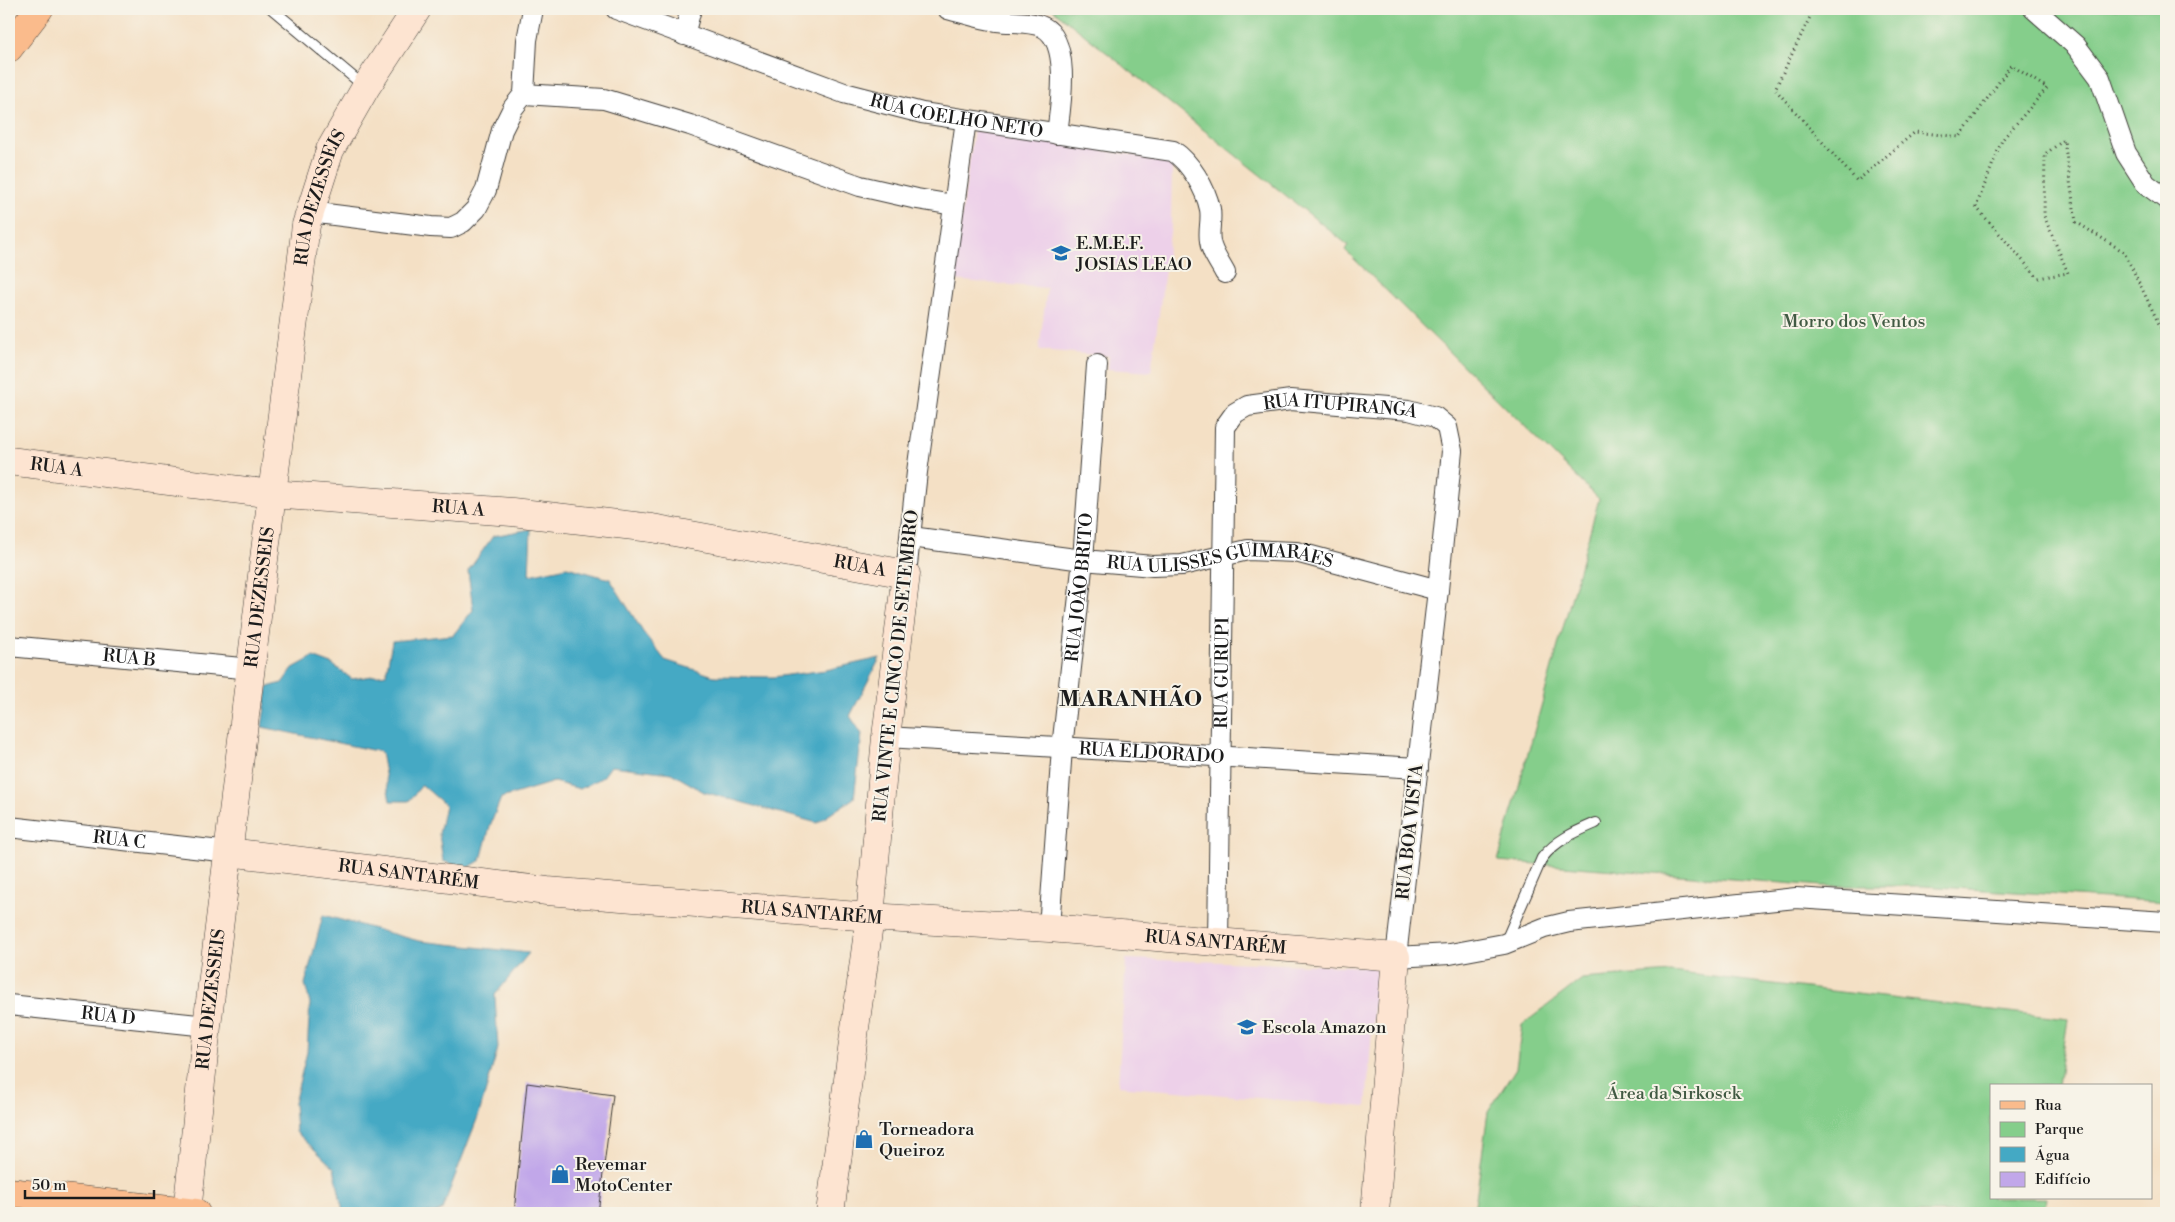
<svg xmlns="http://www.w3.org/2000/svg" width="2175" height="1222" font-family="'Libre Bodoni',serif">
  <style>
    .built { fill: #edd0e9 }
    .green { fill: #85ce8b; stroke: #507554 }
    .water { fill: #44a9c4; stroke: #306270 }
    .building { fill: #c1a7e9 }
    .lines { fill: none; stroke-linecap: round; stroke-linejoin: round }
    .lane-casing { stroke: #3c3935; stroke-width: 12 }
    .street-casing { stroke: #3c3935; stroke-width: 22 }
    .secondary-casing { stroke: #3c3935; stroke-width: 29 }
    .primary-casing { stroke: #3c3935; stroke-width: 29 }
    .path { stroke: #3c3935; stroke-width: 3; stroke-dasharray: 1 4; stroke-linecap: butt }
    .lane { stroke: #fff; stroke-width: 10 }
    .street { stroke: #fff; stroke-width: 20 }
    .secondary { stroke: #fde4d1; stroke-width: 28 }
    .primary { stroke: #fabb8c; stroke-width: 28 }
    .labels { text-anchor: middle; dominant-baseline: central; stroke-width: 4; stroke-linejoin: round; paint-order: stroke }
    .street-label { font-size: 18px; fill: #1c1c1c; stroke: #f7f3e8 }
    .poi-label { font-size: 18px; fill: #1c1c1c; stroke: #f7f3e8; text-anchor: start }
    .park-label { font-size: 18px; fill: #415a43; stroke: #f7f3e8 }
    .district-label { font-size: 22px; font-weight: bold; letter-spacing: 1px; fill: #1c1c1c; stroke: #f7f3e8 }
  </style>
  <rect width="100%" height="100%" fill="#f7f3e8"/>
  <filter id="ink" filterUnits="userSpaceOnUse"><feTurbulence type="fractalNoise" baseFrequency=".02" numOctaves="2"/><feDisplacementMap in="SourceGraphic" scale="10" xChannelSelector="R" yChannelSelector="G"/><feConvolveMatrix kernelMatrix="1 2 1 2 8 2 1 2 1" color-interpolation-filters="sRGB"/></filter>
  <filter id="wash" filterUnits="userSpaceOnUse"><feTurbulence type="fractalNoise" baseFrequency=".0096" numOctaves="4" result="noise"/><feDisplacementMap in="SourceGraphic" scale="20" xChannelSelector="R" yChannelSelector="G"/><feGaussianBlur stdDeviation="1.12" result="paint"/><feColorMatrix in="noise" values="0 0 0 0 0 0 0 0 0 0 0 0 0 0 0 0 0 1.4 0 .05"/><feComposite in="paint" operator="in"/></filter>
  <g filter="url(#wash)">
    <rect width="100%" height="100%" fill="#f4e0c5"/>
    <g class="built">
      <polygon points="974,130 1172,161 1171,225 1151,372 1108,369 1109,356 1039,350 1047,288 952,280"/>
      <polygon points="1126,959 1377,967 1366,1107 1118,1086"/>
    </g>
    <g class="green">
      <polygon points="1052,9 2166,9 2166,902 1924,886 1822,886 1498,861 1599,499 1345,250 1348,245"/>
      <polygon points="1671,972 2068,1019 2058,1086 1991,1086 1991,1198 2046,1198 2044,1213 1474,1213 1488,1112 1516,1068 1522,1025 1582,979"/>
    </g>
    <g class="water">
      <polygon points="531,529 529,575 567,567 610,579 643,632 665,660 714,676 773,677 826,670 880,658 850,716 862,734 854,798 817,823 704,792 671,773 611,766 603,777 580,789 554,782 501,798 490,826 481,860 466,869 443,861 439,834 445,805 422,785 409,801 390,801 381,752 262,727 268,687 282,683 293,668 313,657 332,664 352,679 386,674 392,641 453,635 473,610 468,571 493,536"/>
      <polygon points="323,915 419,941 529,953 495,995 498,1048 479,1114 442,1210 435,1213 378,1213 343,1211 334,1168 296,1132 294,1103 307,1052 310,1003 305,984"/>
    </g>
    <g id="blocks">
      <polygon class="building" points="527,1083 613,1095 598,1213 514,1213"/>
    </g>
  </g>
  <g filter="url(#ink)">
    <use href="#blocks" fill-opacity="0" stroke="#3c3935" stroke-width="1"/>
    <g class="lines">
      <g class="lane-casing">
        <g id="lane">
          <polyline points="272,9 365,87"/>
          <path d="M1505 943 1542 858C1556 840 1575 832 1596 823"/>
        </g>
      </g>
      <g class="street-casing">
        <g id="street">
          <path id="s1" d="M616 9 844 93 922 113 1173 151C1190 162 1206 189 1210 209 1212 220 1208 231 1210 241 1211 252 1220 263 1225 273"/>
          <path d="M948 9C964 13 981 19 997 21 1012 23 1030 21 1043 27 1072 42 1060 109 1057 134"/>
          <polyline points="2034,9 2076,46 2100,78 2126,153 2146,184 2166,199"/>
          <polyline points="684,35 691,9"/>
          <polyline points="524,94 604,99 690,125 860,186 917,199 954,205"/>
          <polyline points="310,212 431,227 451,228 463,222 476,209 486,190 502,130 513,108 524,94 527,40 533,9"/>
          <path id="s2" d="M911 537 1083 560 1153 566 1182 565 1248 550 1296 552 1438 590"/>
          <polyline points="906,574 917,472 966,120"/>
          <path id="s3" d="M9 646 252 669"/>
          <path id="s4" d="M886 737 1418 768"/>
          <path id="s5" d="M9 827 229 852"/>
          <path id="s6" d="M1049 928 1062 748 1083 560 1097 365"/>
          <path id="s7" d="M1218 942 1225 427 1235 413 1247 406 1291 400 1409 410 1435 417 1447 427 1452 451 1438 590 1396 957 1450 954 1504 944 1544 928 1569 922 1796 898 2166 922"/>
          <path id="s8" d="M9 1005 207 1026"/>
        </g>
      </g>
      <g class="secondary-casing">
        <g id="secondary">
          <path id="s9" d="M9 461 272 494 512 512 652 528 906 574 886 737 870 917 830 1213"/>
          <path id="s10" d="M229 852 547 891 870 917 1049 928 1396 957 1375 1213"/>
          <path id="s11" d="M187 1212 207 1026 272 494 306 225 330 150 366 87 417 9"/>
        </g>
      </g>
      <g class="primary-casing">
        <g id="primary">
          <polyline points="9,48 39,9"/>
          <polyline points="9,1192 196,1213"/>
        </g>
      </g>
      <polyline class="path" points="1814,9 1775,89 1857,181 1915,132 1960,137 2011,65 2047,88 2002,140 1976,207 2038,278 2068,273 2044,216 2045,154 2064,140 2076,222 2124,252 2164,334 2166,334"/>
      <use href="#lane" class="lane"/>
      <use href="#street" class="street"/>
      <use href="#secondary" class="secondary"/>
      <use href="#primary" class="primary"/>
    </g>
  </g>
  <defs>
    <g id="school-bare" transform="scale(1.5)"><path d="M0-5L7-2L0 1L-7-2ZM-4 1L0 2.5L4 1V4Q0 6-4 4Z" fill="#1f6fb2" stroke="#f7f3e8" stroke-width="2.5" paint-order="stroke"/></g>
    <g id="shop-bare" transform="scale(1.5)"><path d="M-5-2.5h2.3a2.7 3.5 0 0 1 5.4 0H5L5.5 6h-11ZM-1.5-2.5h3a1.5 2.3 0 0 0-3 0Z" fill="#1f6fb2" stroke="#f7f3e8" stroke-width="2.5" paint-order="stroke"/></g>
  </defs>
  <g fill-rule="evenodd">
    <use href="#school-bare" x="1061" y="253"/>
    <use href="#school-bare" x="1247" y="1027"/>
    <use href="#shop-bare" x="864" y="1139"/>
    <use href="#shop-bare" x="560" y="1174"/>
  </g>
  <g class="labels">
    <g class="street-label">
      <text stroke="none"><textPath href="#s1" startOffset="358">RUA COELHO NETO</textPath></text>
      <text stroke="none"><textPath href="#s11" startOffset="1024">RUA DEZESSEIS</textPath></text>
      <text stroke="none"><textPath href="#s7" startOffset="640">RUA ITUPIRANGA</textPath></text>
      <text stroke="none"><textPath href="#s9" startOffset="48">RUA A</textPath></text>
      <text stroke="none"><textPath href="#s9" startOffset="452">RUA A</textPath></text>
      <text stroke="none"><textPath href="#s2" startOffset="312">RUA ULISSES GUIMARÃES</textPath></text>
      <text stroke="none"><textPath href="#s9" startOffset="858">RUA A</textPath></text>
      <text stroke="none"><textPath href="#s6" startOffset="342">RUA JOÃO BRITO</textPath></text>
      <text stroke="none"><textPath href="#s11" startOffset="619">RUA DEZESSEIS</textPath></text>
      <text stroke="none"><textPath href="#s3" startOffset="121">RUA B</textPath></text>
      <text transform="translate(896 666) rotate(-84)">RUA VINTE E CINCO DE SETEMBRO</text>
      <text stroke="none"><textPath href="#s7" startOffset="269">RUA GURUPI</textPath></text>
      <text stroke="none"><textPath href="#s4" startOffset="266">RUA ELDORADO</textPath></text>
      <text transform="translate(1410 832) rotate(-84)">RUA BOA VISTA</text>
      <text stroke="none"><textPath href="#s5" startOffset="111">RUA C</textPath></text>
      <text stroke="none"><textPath href="#s10" startOffset="181">RUA SANTARÉM</textPath></text>
      <text stroke="none"><textPath href="#s10" startOffset="586">RUA SANTARÉM</textPath></text>
      <text stroke="none"><textPath href="#s10" startOffset="991">RUA SANTARÉM</textPath></text>
      <text stroke="none"><textPath href="#s11" startOffset="214">RUA DEZESSEIS</textPath></text>
      <text stroke="none"><textPath href="#s8" startOffset="100">RUA D</textPath></text>
    </g>
    <g class="poi-label">
      <text x="1076" y="243">E.M.E.F.<tspan x="1076" dy="21">JOSIAS LEAO</tspan></text>
      <text x="1262" y="1027">Escola Amazon</text>
      <text x="879" y="1129">Torneadora<tspan x="879" dy="21">Queiroz</tspan></text>
      <text x="575" y="1164">Revemar<tspan x="575" dy="21">MotoCenter</tspan></text>
    </g>
    <g class="park-label">
      <text x="1854" y="321">Morro dos Ventos</text>
      <text x="1674" y="1093">Área da Sirkosck</text>
    </g>
    <g class="district-label">
      <text x="1131" y="699">MARANHÃO</text>
    </g>
  </g>
  <rect width="2175" height="1222" fill="none" stroke="#f7f3e8" stroke-width="30"/>
  <rect x="1990" y="1084" width="162" height="115" fill="#f7f3e8" stroke="#9f9d96"/>
  <rect x="2000" y="1101" width="25" height="8" fill="#fabb8c" stroke="#9f9d96"/>
  <text x="2035" y="1110" font-size="15" fill="#1c1c1c">Rua</text>
  <rect x="2000" y="1122" width="25" height="15" fill="#85ce8b" stroke="#9f9d96"/>
  <text x="2035" y="1134" font-size="15" fill="#1c1c1c">Parque</text>
  <rect x="2000" y="1147" width="25" height="15" fill="#44a9c4" stroke="#9f9d96"/>
  <text x="2035" y="1160" font-size="15" fill="#1c1c1c">Água</text>
  <rect x="2000" y="1172" width="25" height="15" fill="#c1a7e9" stroke="#9f9d96"/>
  <text x="2035" y="1184" font-size="15" fill="#1c1c1c">Edifício</text>
  <path d="M25 1190v8h129v-8" fill="none" stroke="#1c1c1c" stroke-width="2.5"/>
  <text x="32" y="1190" font-size="15" fill="#1c1c1c" stroke="#f7f3e8" stroke-width="4" paint-order="stroke">50 m</text>
</svg>
